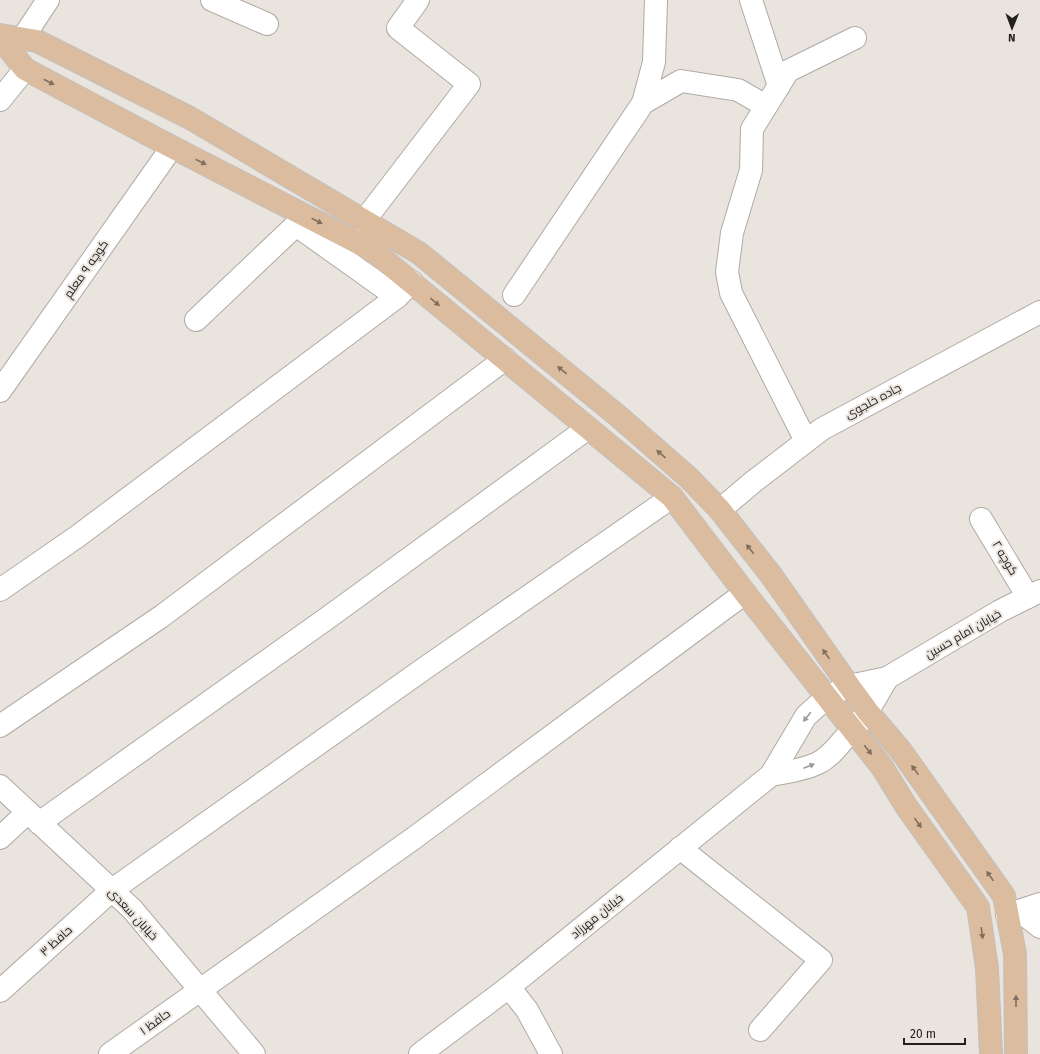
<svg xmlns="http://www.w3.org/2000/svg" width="1040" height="1054" font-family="'Fira Sans',Cairo,sans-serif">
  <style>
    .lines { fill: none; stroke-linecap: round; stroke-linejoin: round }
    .minor-casing { stroke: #b0aaa4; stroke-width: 24 }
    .major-casing { stroke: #c1c1c0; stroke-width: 24 }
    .minor { stroke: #fff; stroke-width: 22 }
    .major { stroke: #dcbc9e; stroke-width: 22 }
    .oneway { fill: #806e5e }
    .oneway2 { fill: #9c9b9a }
    .labels { text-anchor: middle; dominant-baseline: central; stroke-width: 4; stroke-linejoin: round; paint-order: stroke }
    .street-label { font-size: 12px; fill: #23201e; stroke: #eae4de }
  </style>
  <rect width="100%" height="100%" fill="#eae4de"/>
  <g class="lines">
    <g class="minor-casing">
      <g id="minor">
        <polyline points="212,0 267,24"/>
        <polyline points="751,0 779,86"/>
        <polyline points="22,39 48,0"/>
        <polyline points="0,100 25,69"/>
        <polyline points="643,103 654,62 656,0"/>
        <polyline points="364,221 469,84 398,28 418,0"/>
        <polyline points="514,295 643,103 681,81 738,90 766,106"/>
        <polyline points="196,320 296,225 397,297"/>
        <polyline points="0,391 172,147"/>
        <polyline points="806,441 731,293 727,272 732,233 751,170 752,129 788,71 855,38"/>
        <polyline points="720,510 753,482 822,429 1040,312"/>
        <polyline points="981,519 1028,597"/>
        <polyline points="0,590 78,536 397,297 412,282"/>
        <polyline points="0,726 162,616 505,359"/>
        <path d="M771 775C787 772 804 770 818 763 831 757 838 745 847 736 866 717 874 701 887 678"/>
        <polyline points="0,786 132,909 254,1054"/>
        <polyline points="39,823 333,614 588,428"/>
        <polyline points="0,838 28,812"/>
        <polyline points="680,848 821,960 760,1030"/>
        <polyline points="1020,911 1040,927"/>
        <polyline points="1007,915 1040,904"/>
        <polyline points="509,987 527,1010 551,1054"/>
        <polyline points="0,991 112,890 425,668 672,497"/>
        <polyline points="110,1054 414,838 745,593"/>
        <polyline points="420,1054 509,987 771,775 806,716 827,697 849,686 887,678 1000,611 1040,591"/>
      </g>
    </g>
    <g class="major-casing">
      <g id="major">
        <polyline points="0,35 37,41 190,118 419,253 618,416 689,478 720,510 771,575 849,686 868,712 901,751 1004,896 1015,954 1016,1054"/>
        <polyline points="0,38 25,69 172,147 372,250 672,497 745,593 882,767 906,806 978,907 987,968 991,1054"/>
      </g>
    </g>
    <use href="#minor" class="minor"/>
    <use href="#major" class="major"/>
  </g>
  <defs><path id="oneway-solid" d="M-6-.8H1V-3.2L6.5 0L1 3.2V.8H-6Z"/></defs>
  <g class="oneway">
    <use href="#oneway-solid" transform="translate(49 82) rotate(28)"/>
    <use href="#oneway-solid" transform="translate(201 162) rotate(27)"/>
    <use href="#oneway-solid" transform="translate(317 221) rotate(27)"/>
    <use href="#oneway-solid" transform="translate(435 302) rotate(40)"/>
    <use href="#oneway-solid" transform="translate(562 370) rotate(-141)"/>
    <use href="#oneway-solid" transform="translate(661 454) rotate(-139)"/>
    <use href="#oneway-solid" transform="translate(750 549) rotate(-128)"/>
    <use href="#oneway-solid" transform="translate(826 654) rotate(-125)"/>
    <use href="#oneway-solid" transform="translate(868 750) rotate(51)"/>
    <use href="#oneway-solid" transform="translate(915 770) rotate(-126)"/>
    <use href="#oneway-solid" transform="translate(918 823) rotate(54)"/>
    <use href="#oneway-solid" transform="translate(990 876) rotate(-125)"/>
    <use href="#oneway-solid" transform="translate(982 933) rotate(82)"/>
    <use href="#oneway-solid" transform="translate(1016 1001) rotate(-90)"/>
  </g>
  <g class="oneway2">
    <use href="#oneway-solid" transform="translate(807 717) rotate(129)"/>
    <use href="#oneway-solid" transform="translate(809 766) rotate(-21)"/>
  </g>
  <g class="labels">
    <g class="street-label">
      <text transform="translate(86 269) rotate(-55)">کوچه ۹ معلم</text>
      <text transform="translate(873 401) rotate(-28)">جاده خلجوی</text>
      <text transform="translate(1005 558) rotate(59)">کوچه ۲</text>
      <text transform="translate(963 634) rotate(-30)">خیابان امام حسین</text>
      <text transform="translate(133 914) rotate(47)">خیابان سعدی</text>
      <text transform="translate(597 916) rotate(-39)">خیابان مهرزاد</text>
      <text transform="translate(56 941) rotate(-42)">حافظ ۳</text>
      <text transform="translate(155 1022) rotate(-36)">حافظ ۱</text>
    </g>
  </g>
  <g transform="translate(1012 28) rotate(181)" stroke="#eae4de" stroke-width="3" paint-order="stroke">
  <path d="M0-3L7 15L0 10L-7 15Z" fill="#23201e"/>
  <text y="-6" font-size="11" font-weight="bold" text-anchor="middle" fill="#23201e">N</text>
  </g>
  <path d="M904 1038v6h61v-6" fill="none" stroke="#23201e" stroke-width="2"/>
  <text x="910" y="1038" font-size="12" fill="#23201e" stroke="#eae4de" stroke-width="3" paint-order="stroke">20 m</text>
</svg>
